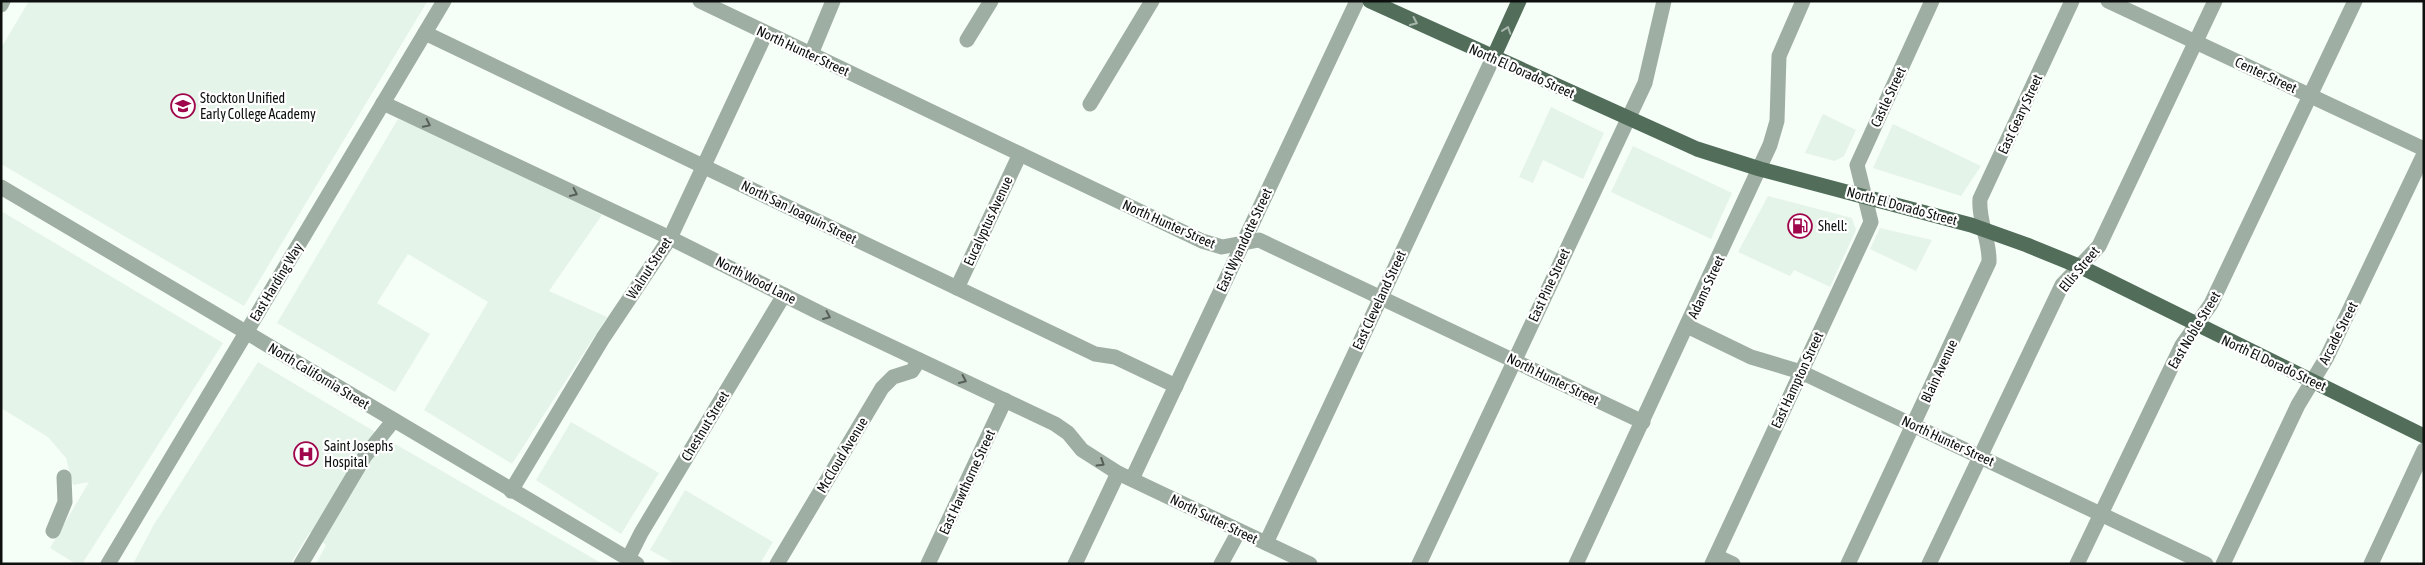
<svg xmlns="http://www.w3.org/2000/svg" width="2425" height="565" font-family="'Asap Condensed',sans-serif">
  <style>
    .built { fill: #e5f4e9 }
    .lines { fill: none; stroke-linecap: round; stroke-linejoin: round }
    .minor { stroke: #9faea2; stroke-width: 15 }
    .major { stroke: #526e5a; stroke-width: 15 }
    .oneway { stroke: #a8b6ac }
    .oneway2 { stroke: #565f58 }
    .labels { text-anchor: middle; dominant-baseline: central; stroke-width: 4.5; stroke-linejoin: round; paint-order: stroke }
    .street-label { font-size: 14px; fill: #0d100e; stroke: #fff }
    .poi-label { font-size: 14px; fill: #0d100e; stroke: #fff; text-anchor: start }
  </style>
  <rect width="100%" height="100%" fill="#f6fef8"/>
  <g class="built">
    <polygon points="29,1 427,1 427,2 244,306 1,164 1,48"/>
    <polygon points="1551,107 1604,133 1583,179 1543,160 1533,183 1519,177"/>
    <polygon points="1823,114 1856,130 1844,156 1835,161 1805,153"/>
    <polygon points="398,119 463,144 602,215 549,291 607,317 512,464 424,410 488,302 408,254 377,303 430,334 395,392 277,323"/>
    <polygon points="1893,124 1981,166 1961,196 1873,168"/>
    <polygon points="1633,146 1732,193 1711,239 1611,192"/>
    <polygon points="1768,196 1852,218 1856,230 1830,287 1794,270 1790,276 1738,252"/>
    <polygon points="1,211 223,343 82,564 76,564 50,548 89,482 73,485 66,458 48,437 1,408"/>
    <polygon points="1880,228 1932,240 1916,271 1870,249"/>
    <polygon points="258,362 397,445 603,564 316,564 326,545 310,532 290,564 133,564 153,526"/>
    <polygon points="571,422 659,473 621,534 536,480"/>
    <polygon points="685,490 773,542 760,564 675,564 650,550"/>
  </g>
  <g class="lines">
    <g class="minor">
      <polyline points="700,1 1202,241 1222,247 1259,240 1643,422"/>
      <polyline points="2108,1 2424,149"/>
      <polyline points="1,5 3,1"/>
      <polyline points="425,33 1095,354 1115,357 1176,386"/>
      <polyline points="967,40 991,1"/>
      <polyline points="811,54 833,1"/>
      <polyline points="383,103 670,238 820,313 1055,424 1068,433 1082,450 1118,473 1310,564"/>
      <polyline points="1090,104 1152,1"/>
      <polyline points="1,187 637,564"/>
      <polyline points="957,288 1020,154"/>
      <polyline points="1687,326 1751,357 1801,372 2206,564"/>
      <polyline points="1132,479 1357,1"/>
      <polyline points="511,491 603,338 670,238 766,33"/>
      <polyline points="53,531 65,502 64,477"/>
      <polyline points="1266,543 1493,58"/>
      <polyline points="1716,556 1733,564"/>
      <polyline points="628,559 641,533 784,295"/>
      <polyline points="108,564 444,1"/>
      <polyline points="301,564 365,456 394,420"/>
      <polyline points="777,564 882,388 893,377 912,371 919,360"/>
      <polyline points="928,564 1005,400"/>
      <polyline points="1075,564 1118,473"/>
      <polyline points="1221,564 1239,531"/>
      <polyline points="1419,564 1645,83 1664,1"/>
      <polyline points="1576,564 1770,145 1777,121 1779,56 1803,1"/>
      <polyline points="1712,564 1871,222 1857,165 1932,1"/>
      <path d="M1848 564 1989 262C1990 240 1978 221 1980 199L2072 1"/>
      <polyline points="1929,564 2062,285 2099,246 2215,1"/>
      <polyline points="2077,564 2182,345 2211,304 2355,1"/>
      <polyline points="2223,564 2298,405 2327,357 2424,154"/>
      <polyline points="2371,564 2424,450"/>
    </g>
    <g class="major">
      <polyline points="1370,1 1697,149 1760,169 1971,225 2027,245 2081,267 2424,436"/>
      <polyline points="1493,58 1519,1"/>
    </g>
  </g>
  <defs><path id="oneway-chevron" d="M-2-3.5L2.5 0L-2 3.5" fill="none" stroke-width="1.6" stroke-linecap="round" stroke-linejoin="round" transform="scale(1.25)"/></defs>
  <g class="oneway">
    <use href="#oneway-chevron" transform="translate(1414 22) rotate(25)"/>
    <use href="#oneway-chevron" transform="translate(1507 30) rotate(-71)"/>
  </g>
  <g class="oneway2">
    <use href="#oneway-chevron" transform="translate(427 124) rotate(26)"/>
    <use href="#oneway-chevron" transform="translate(574 193) rotate(25)"/>
    <use href="#oneway-chevron" transform="translate(827 316) rotate(25)"/>
    <use href="#oneway-chevron" transform="translate(963 380) rotate(25)"/>
    <use href="#oneway-chevron" transform="translate(1101 463) rotate(32)"/>
  </g>
  <defs>
    <g id="school-ring" transform="scale(1.25)"><circle r="9.5" fill="#fff" stroke="#9f064c" stroke-width="1.5"/><path d="M0-5L7-2L0 1L-7-2ZM-4 1L0 2.5L4 1V4Q0 6-4 4Z" fill="#9f064c"/></g>
    <g id="fuel-ring" transform="scale(1.25)"><circle r="9.5" fill="#fff" stroke="#9f064c" stroke-width="1.5"/><path d="M-5.5-6h7V0h2V4h1.3V-2.5L3-4.5l.8-.8L6-3V5H2.5V1h-1V6h-7ZM-4.2-4.7v3.2H.2V-4.7Z" fill="#9f064c"/></g>
    <g id="hospital-ring" transform="scale(1.25)"><circle r="9.5" fill="#fff" stroke="#9f064c" stroke-width="1.5"/><path d="M-5-5h3v3.5h4V-5h3V5h-3V1.5h-4V5h-3Z" fill="#9f064c"/></g>
  </defs>
  <g fill-rule="evenodd">
    <use href="#school-ring" x="183" y="106"/>
    <use href="#fuel-ring" x="1800" y="226"/>
    <use href="#hospital-ring" x="306" y="454"/>
  </g>
  <g class="labels">
    <g class="street-label">
      <text transform="translate(803 51) rotate(25)">North Hunter Street</text>
      <text transform="translate(1522 71) rotate(24)">North El Dorado Street</text>
      <text transform="translate(2266 75) rotate(25)">Center Street</text>
      <text transform="translate(1888 97) rotate(-65)">Castle Street</text>
      <text transform="translate(2020 114) rotate(-65)">East Geary Street</text>
      <text transform="translate(1902 206) rotate(15)">North El Dorado Street</text>
      <text transform="translate(799 212) rotate(26)">North San Joaquin Street</text>
      <text transform="translate(988 221) rotate(-65)">Eucalyptus Avenue</text>
      <text transform="translate(1169 224) rotate(24)">North Hunter Street</text>
      <text transform="translate(1244 240) rotate(-65)">East Wyandotte Street</text>
      <text transform="translate(649 268) rotate(-57)">Walnut Street</text>
      <text transform="translate(2079 269) rotate(-50)">Ellis Street</text>
      <text transform="translate(756 280) rotate(27)">North Wood Lane</text>
      <text transform="translate(276 282) rotate(-59)">East Harding Way</text>
      <text transform="translate(1549 285) rotate(-65)">East Pine Street</text>
      <text transform="translate(1706 287) rotate(-65)">Adams Street</text>
      <text transform="translate(1379 300) rotate(-65)">East Cleveland Street</text>
      <text transform="translate(2194 330) rotate(-59)">East Noble Street</text>
      <text transform="translate(2338 333) rotate(-63)">Arcade Street</text>
      <text transform="translate(2274 363) rotate(25)">North El Dorado Street</text>
      <text transform="translate(1939 371) rotate(-65)">Blain Avenue</text>
      <text transform="translate(319 376) rotate(31)">North California Street</text>
      <text transform="translate(1553 379) rotate(26)">North Hunter Street</text>
      <text transform="translate(1797 380) rotate(-65)">East Hampton Street</text>
      <text transform="translate(705 426) rotate(-59)">Chestnut Street</text>
      <text transform="translate(1948 441) rotate(25)">North Hunter Street</text>
      <text transform="translate(842 455) rotate(-59)">McCloud Avenue</text>
      <text transform="translate(967 482) rotate(-65)">East Hawthorne Street</text>
      <text transform="translate(1214 519) rotate(26)">North Sutter Street</text>
    </g>
    <g class="poi-label">
      <text x="200" y="98">Stockton Unified<tspan x="200" dy="16">Early College Academy</tspan></text>
      <text x="1818" y="226">Shell:</text>
      <text x="324" y="446">Saint Josephs<tspan x="324" dy="16">Hospital</tspan></text>
    </g>
  </g>
  <rect width="2425" height="565" fill="none" stroke="#0d100e" stroke-width="5"/>
</svg>
